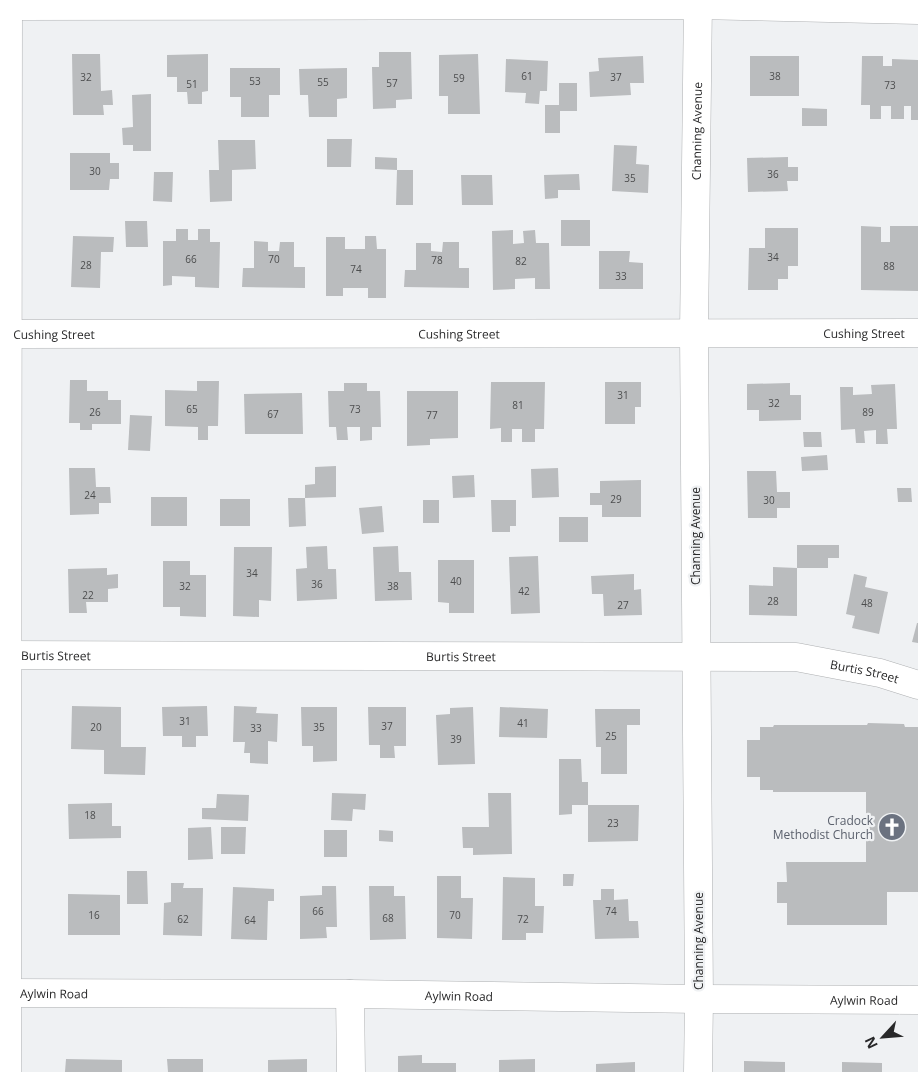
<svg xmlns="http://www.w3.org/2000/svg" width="918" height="1072" font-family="'Open Sans',sans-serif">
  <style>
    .building { fill: #babcbe }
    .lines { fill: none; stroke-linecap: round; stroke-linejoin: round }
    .minor-casing { stroke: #aeb0b2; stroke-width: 29 }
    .minor { stroke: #fff; stroke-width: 28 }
    .labels { text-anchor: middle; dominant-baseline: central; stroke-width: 4.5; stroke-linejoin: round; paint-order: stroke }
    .number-label { font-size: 10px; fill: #4c4d4e }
    .street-label { font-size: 12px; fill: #282829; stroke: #eff1f3 }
    .worship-label { font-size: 12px; fill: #5b616d; stroke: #eff1f3; text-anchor: end }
  </style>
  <rect width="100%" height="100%" fill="#eff1f3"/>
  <g class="building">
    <polygon points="379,52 411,52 412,99 396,100 396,108 373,109 372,67 379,67"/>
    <polygon points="72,54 100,54 101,91 112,90 113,105 103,105 104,115 73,115"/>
    <polygon points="208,54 208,91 202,92 202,104 188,104 187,92 177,92 177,77 167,77 167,55"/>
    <polygon points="478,54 480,114 448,114 448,96 439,96 439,55"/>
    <polygon points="643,56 644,83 630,83 631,95 590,97 589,72 599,71 598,58"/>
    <rect x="750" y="56" width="49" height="40"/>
    <polygon points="862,56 883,56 883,66 892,66 892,59 918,60 918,120 911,120 911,106 904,106 904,119 891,119 891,106 881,106 881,119 870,119 870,105 861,105"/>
    <polygon points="506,59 548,61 547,91 540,91 539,104 525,103 526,93 505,92"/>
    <polygon points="230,68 280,68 280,95 269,95 269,117 241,117 241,97 230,97"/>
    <polygon points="347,68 347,98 337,99 337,117 309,117 308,95 300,95 299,69"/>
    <polygon points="559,83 577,83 577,111 560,111 560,133 545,133 545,105 559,105"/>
    <polygon points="151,94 151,151 133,151 133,145 123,145 122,128 133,127 132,95"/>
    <polygon points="802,108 827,109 827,126 802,126"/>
    <polygon points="327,139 352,139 351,167 327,167"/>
    <polygon points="218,140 255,140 256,169 232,170 232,201 210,202 209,170 219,170"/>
    <polygon points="614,145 637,146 636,164 649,165 648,193 612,191"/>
    <polygon points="70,153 110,153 110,163 119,163 119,179 110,179 109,190 70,190"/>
    <polygon points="375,157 397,158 397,170 375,169"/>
    <polygon points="788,157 788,167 798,167 798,181 787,181 788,191 748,192 747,158"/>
    <polygon points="397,170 413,170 413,205 396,205"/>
    <polygon points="154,172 173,172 172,202 153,201"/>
    <polygon points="579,174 580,190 558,190 558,198 545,199 544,175"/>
    <polygon points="461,175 492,175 493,205 462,205"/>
    <rect x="561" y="220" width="29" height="26"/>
    <polygon points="125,221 147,221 148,247 126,247"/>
    <polygon points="861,226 881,227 881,242 890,242 890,226 918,226 918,291 861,290"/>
    <polygon points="765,228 798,228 798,266 788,266 788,279 778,279 778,290 748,290 749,248 765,248"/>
    <polygon points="176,229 188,229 188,240 198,240 198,229 210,229 210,242 220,242 219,288 195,287 195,277 172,276 172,285 163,286 163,241 176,241"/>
    <polygon points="513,230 513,244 524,243 523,231 535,230 536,243 549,243 550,289 535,289 535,278 515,279 515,289 493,290 492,231"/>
    <polygon points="73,236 114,237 113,252 101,252 100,288 71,287"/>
    <polygon points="365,236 376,236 377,249 386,249 386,298 368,298 368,288 343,288 343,296 326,296 326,237 345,237 345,249 365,249"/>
    <polygon points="254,241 268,242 268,251 279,251 280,242 294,242 294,267 305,267 305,288 242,287 243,268 254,268"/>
    <polygon points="443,242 459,242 459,268 469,268 469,288 404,287 405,270 416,270 416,243 431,243 431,251 442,252"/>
    <polygon points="599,251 630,251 629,262 643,263 643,289 599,289"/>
    <polygon points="70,380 87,380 87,391 108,391 108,400 121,400 121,424 92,424 92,430 80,430 80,423 69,423"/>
    <polygon points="197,381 219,381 218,426 208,426 208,440 198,440 198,427 165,426 165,390 197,391"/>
    <polygon points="491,382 545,382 544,429 535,429 535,442 522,442 522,429 512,429 512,442 501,442 501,428 490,429"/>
    <polygon points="605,382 641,382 641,407 635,407 635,424 605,424"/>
    <polygon points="344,383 367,383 367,391 380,391 381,427 372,427 372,440 360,441 360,427 347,427 348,440 337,440 336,427 329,427 328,391 344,391"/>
    <polygon points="790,383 790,395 801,395 801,420 759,421 759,410 747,410 747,384"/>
    <polygon points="895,384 897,429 887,429 888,444 876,444 876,430 864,431 865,443 856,443 855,429 841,430 840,387 853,387 853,395 872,394 871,385"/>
    <polygon points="407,391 458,391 458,438 430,439 430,445 407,446"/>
    <polygon points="302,393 303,434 245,434 244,394"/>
    <polygon points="130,415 152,416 150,451 128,450"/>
    <polygon points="803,432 821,432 822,447 804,447"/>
    <polygon points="827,455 828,470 802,471 801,457"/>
    <polygon points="336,466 336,497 305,498 305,485 315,484 315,467"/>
    <polygon points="69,468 95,468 96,487 110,487 111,503 99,503 99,514 70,515"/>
    <polygon points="558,468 559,497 532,498 531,469"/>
    <polygon points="747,471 776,471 777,492 790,492 790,508 777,508 777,518 748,518"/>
    <polygon points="474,475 475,497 453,498 452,476"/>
    <polygon points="641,480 641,517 602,517 602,505 590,505 590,493 600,493 600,481"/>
    <polygon points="897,488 911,488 912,502 898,502"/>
    <rect x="151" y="497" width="36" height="29"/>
    <polygon points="288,498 305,498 306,526 289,527"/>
    <rect x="220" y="499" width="30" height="27"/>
    <rect x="423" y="500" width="16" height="23"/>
    <polygon points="491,500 516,500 516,526 510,526 510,532 492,532"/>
    <polygon points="382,506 384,532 362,534 359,508"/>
    <rect x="559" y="517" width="29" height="25"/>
    <polygon points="797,545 839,545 839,558 828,558 828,568 797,568"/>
    <polygon points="327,546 328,569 336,569 337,599 297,601 296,569 307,568 306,547"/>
    <polygon points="398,546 399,572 411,572 412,600 375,601 373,547"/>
    <polygon points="234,547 272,547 271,601 259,600 259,617 233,616"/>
    <polygon points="538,556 540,613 511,614 509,557"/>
    <polygon points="438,560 474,560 474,613 449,613 449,603 438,602"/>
    <polygon points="163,561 190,561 190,575 206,575 206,617 180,616 180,607 163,607"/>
    <polygon points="773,567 797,568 797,616 749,615 749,585 773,586"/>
    <polygon points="107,568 107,575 118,574 118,588 108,589 108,602 86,602 87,613 69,613 68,569"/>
    <polygon points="634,574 634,590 641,589 642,615 604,616 603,594 592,594 591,576"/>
    <polygon points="854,574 867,577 865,587 888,592 879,634 852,628 855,616 846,614"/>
    <polygon points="917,623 918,623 918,643 912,642"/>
    <polygon points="72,706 121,707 121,747 146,747 145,775 104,774 104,750 71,749"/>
    <polygon points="207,706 208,736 196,736 196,747 182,747 182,736 163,736 162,707"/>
    <polygon points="234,706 257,707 256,713 278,714 277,742 268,741 268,764 250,763 250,753 244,753 245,742 233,742"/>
    <polygon points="301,707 337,707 337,761 313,762 313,746 302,746"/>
    <polygon points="368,707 406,707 406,746 394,746 395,758 380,758 380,745 369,745"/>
    <polygon points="473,707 475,764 438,765 436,715 450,714 450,708"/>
    <polygon points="500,707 548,709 547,738 499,737"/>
    <polygon points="595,709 640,709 640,725 627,725 627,774 601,774 601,747 596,747"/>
    <polygon points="868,723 904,724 905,727 918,727 918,892 887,892 887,925 787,925 787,903 777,903 777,882 787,882 786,862 866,862 866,792 773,792 773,790 760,790 760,777 747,777 747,740 760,740 760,727 773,727 774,725 867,725"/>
    <polygon points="559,759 581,759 582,782 588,782 588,805 572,805 572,814 559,815"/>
    <polygon points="332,793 366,794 365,810 353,809 352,821 331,820"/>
    <polygon points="488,793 511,793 512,854 473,855 473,848 463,848 462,827 489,827"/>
    <polygon points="217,794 249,795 248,821 202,819 202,808 216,808"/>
    <polygon points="112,803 112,826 121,826 121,838 69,839 68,804"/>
    <polygon points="588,805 639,805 638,841 588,842"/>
    <polygon points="211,827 213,859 188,860 188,828"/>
    <polygon points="221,827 246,827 245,854 221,854"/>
    <rect x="324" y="830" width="23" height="27"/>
    <polygon points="379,830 393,831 393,842 379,841"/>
    <polygon points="127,871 147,871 148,904 127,904"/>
    <polygon points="563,874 574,874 573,886 563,886"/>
    <polygon points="437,876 461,876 461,898 473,898 472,939 437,938"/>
    <polygon points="503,877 535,878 535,906 544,906 543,933 526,933 526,940 502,940"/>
    <polygon points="171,883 184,883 183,888 203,888 202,936 163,935 164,903 171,902"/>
    <polygon points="322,886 336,886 337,927 326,927 327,938 300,939 300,896 322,895"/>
    <polygon points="369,886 394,886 394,896 405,896 406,939 370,940"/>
    <polygon points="233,887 274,889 274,901 268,901 267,940 231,939"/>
    <polygon points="601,889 614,889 614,900 628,899 629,921 638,921 639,938 595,939 593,900 601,900"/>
    <polygon points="68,894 120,895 120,935 68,935"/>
    <polygon points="422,1055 422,1063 456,1063 456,1072 398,1072 398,1056"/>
    <polygon points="66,1059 122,1060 122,1072 65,1072"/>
    <polygon points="167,1059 203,1059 203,1072 168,1072"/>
    <polygon points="307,1059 307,1072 268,1072 268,1060"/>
    <polygon points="535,1059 535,1072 499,1072 499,1060"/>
    <polygon points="744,1061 785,1062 785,1072 744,1072"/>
    <polygon points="635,1062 635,1072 596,1072 596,1064"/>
    <polygon points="842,1062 882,1063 882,1072 842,1072"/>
  </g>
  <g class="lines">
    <g class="minor-casing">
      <g id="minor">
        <polyline points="0,6 698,5 918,10"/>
        <path id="s1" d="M0 334 918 333"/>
        <path id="s2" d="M0 655 796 657 880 673 918 685"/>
        <path id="s3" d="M0 993 350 994 699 999 918 1000"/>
        <polyline points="350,994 351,1072"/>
        <polyline points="7,1072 8,0"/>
        <path id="s4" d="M698 1072 699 999 694 333 698 0"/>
      </g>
    </g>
    <use href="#minor" class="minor"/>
  </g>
  <defs>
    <g id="church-disc" transform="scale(1.4375)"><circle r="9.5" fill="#6b7280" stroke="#eff1f3"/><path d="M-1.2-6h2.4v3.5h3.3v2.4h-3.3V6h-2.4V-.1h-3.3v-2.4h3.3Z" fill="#fff"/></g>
  </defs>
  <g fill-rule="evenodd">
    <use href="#church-disc" x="892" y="827"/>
  </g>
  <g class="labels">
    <g class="number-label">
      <text x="527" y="76">61</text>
      <text x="775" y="76">38</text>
      <text x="86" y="77">32</text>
      <text x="616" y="77">37</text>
      <text x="459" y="78">59</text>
      <text x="255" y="81">53</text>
      <text x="323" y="82">55</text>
      <text x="392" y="83">57</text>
      <text x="192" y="84">51</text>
      <text x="890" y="85">73</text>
      <text x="95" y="171">30</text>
      <text x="773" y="174">36</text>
      <text x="630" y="178">35</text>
      <text x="773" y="257">34</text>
      <text x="191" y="259">66</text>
      <text x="274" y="259">70</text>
      <text x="437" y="260">78</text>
      <text x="521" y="261">82</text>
      <text x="86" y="265">28</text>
      <text x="889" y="266">88</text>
      <text x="356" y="269">74</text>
      <text x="621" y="276">33</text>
      <text x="623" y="395">31</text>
      <text x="774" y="403">32</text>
      <text x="518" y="405">81</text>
      <text x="192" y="409">65</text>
      <text x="355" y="409">73</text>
      <text x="95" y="412">26</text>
      <text x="868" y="412">89</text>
      <text x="273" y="414">67</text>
      <text x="432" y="415">77</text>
      <text x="90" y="495">24</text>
      <text x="616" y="499">29</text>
      <text x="769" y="500">30</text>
      <text x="252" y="573">34</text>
      <text x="456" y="581">40</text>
      <text x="317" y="584">36</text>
      <text x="185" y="586">32</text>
      <text x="393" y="586">38</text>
      <text x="524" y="591">42</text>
      <text x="88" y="595">22</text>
      <text x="773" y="601">28</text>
      <text x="867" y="603">48</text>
      <text x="623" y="605">27</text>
      <text x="185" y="721">31</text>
      <text x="523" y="723">41</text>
      <text x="387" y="726">37</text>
      <text x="96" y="727">20</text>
      <text x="319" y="727">35</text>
      <text x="256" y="728">33</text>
      <text x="611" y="736">25</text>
      <text x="456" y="739">39</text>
      <text x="90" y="815">18</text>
      <text x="613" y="823">23</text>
      <text x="318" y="911">66</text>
      <text x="611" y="911">74</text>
      <text x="94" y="915">16</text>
      <text x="455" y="915">70</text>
      <text x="388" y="918">68</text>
      <text x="183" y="919">62</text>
      <text x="523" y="919">72</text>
      <text x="250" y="920">64</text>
    </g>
    <g class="street-label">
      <text stroke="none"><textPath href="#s4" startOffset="941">Channing Avenue</textPath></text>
      <text stroke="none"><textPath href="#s1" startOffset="864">Cushing Street</textPath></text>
      <text stroke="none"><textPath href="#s1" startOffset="54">Cushing Street</textPath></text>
      <text stroke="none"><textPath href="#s1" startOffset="459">Cushing Street</textPath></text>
      <text transform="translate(695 536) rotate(-90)">Channing Avenue</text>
      <text stroke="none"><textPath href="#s2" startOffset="56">Burtis Street</textPath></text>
      <text stroke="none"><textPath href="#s2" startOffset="461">Burtis Street</textPath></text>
      <text stroke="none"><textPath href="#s2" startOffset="866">Burtis Street</textPath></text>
      <text transform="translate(698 941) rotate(-90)">Channing Avenue</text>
      <text stroke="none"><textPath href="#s3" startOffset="54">Aylwin Road</textPath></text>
      <text stroke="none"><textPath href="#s3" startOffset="459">Aylwin Road</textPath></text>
      <text stroke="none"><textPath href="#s3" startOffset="864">Aylwin Road</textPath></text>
    </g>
    <g class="worship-label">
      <text x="873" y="820">Cradock<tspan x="873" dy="14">Methodist Church</tspan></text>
    </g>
  </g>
  <g transform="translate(883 1037) rotate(244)" stroke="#eff1f3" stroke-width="4" paint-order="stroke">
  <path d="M0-4L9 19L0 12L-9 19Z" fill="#282829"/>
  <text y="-8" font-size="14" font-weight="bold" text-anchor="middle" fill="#282829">N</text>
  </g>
</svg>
